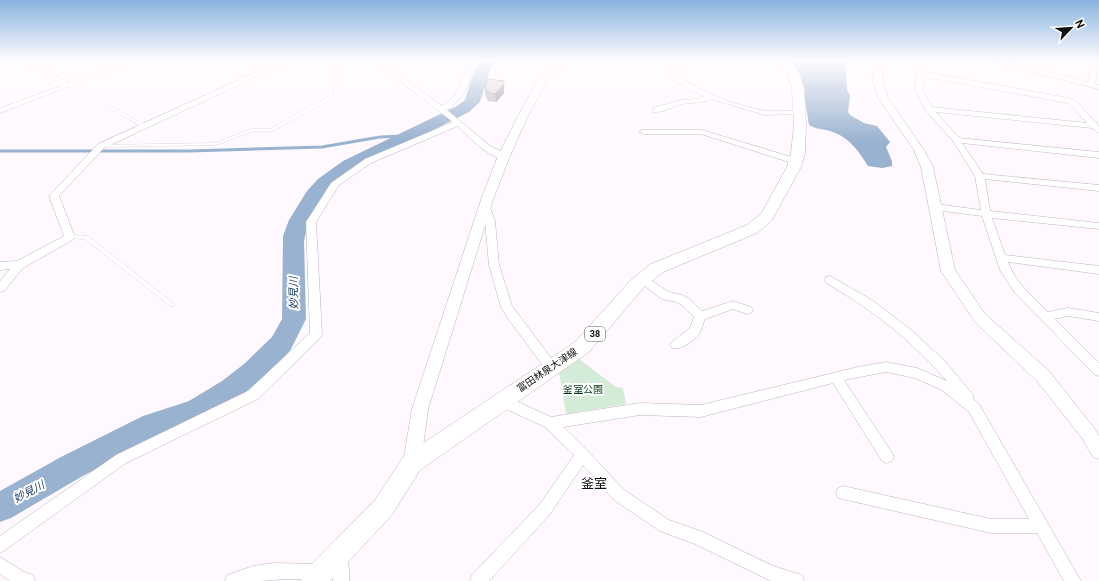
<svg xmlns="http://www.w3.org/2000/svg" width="1099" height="581" font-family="Roboto,'Noto Sans JP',sans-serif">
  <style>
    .green { fill: #d3ebd7 }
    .water { fill: #99b2cf }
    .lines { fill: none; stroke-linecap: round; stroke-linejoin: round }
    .stream { stroke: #99b2cf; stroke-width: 3 }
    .river { fill: #99b2cf; fill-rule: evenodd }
    .service-casing { stroke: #bbb5ba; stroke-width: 0.5 }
    .minor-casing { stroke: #bbb5ba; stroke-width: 1 }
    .tertiary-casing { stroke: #bbb5ba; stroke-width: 1 }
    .primary-casing { stroke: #bbb5ba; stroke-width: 1 }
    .service { fill: #fff; fill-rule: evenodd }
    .minor { fill: #fff; fill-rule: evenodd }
    .tertiary { fill: #fff; fill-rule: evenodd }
    .primary { fill: #fff; fill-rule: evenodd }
    .wall { fill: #bab5b9 }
    .shaded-wall { fill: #979396 }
    .building { fill: #d8d2d7; stroke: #979396 }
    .labels { text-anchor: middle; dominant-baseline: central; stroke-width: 4; stroke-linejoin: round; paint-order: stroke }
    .shield { fill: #fff; stroke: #595859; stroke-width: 1 }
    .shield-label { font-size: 9px; font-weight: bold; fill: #121012 }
    .street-label { font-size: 10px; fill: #121012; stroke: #fff }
    .park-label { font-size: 10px; fill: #033916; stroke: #fff }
    .water-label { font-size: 11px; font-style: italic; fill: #1a3e66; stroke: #fff }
    .near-neighbourhood-label { font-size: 13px; fill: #121012; stroke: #fff }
  </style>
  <rect width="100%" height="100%" fill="#fff9ff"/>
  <polygon class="green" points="579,359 616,387 623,388 626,404 566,414 559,372"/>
  <path class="water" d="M791 61H845L847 89 850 96 848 112 850 115 864 123 877 126 890 142 886 147 892 161V166L882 168 868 166C858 150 849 137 830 131 823 129 815 129 809 125L803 87Z"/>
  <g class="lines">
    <polyline class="stream" points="0,151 189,151 322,147 380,137 405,136"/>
    <polygon class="river" points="481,61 495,61 490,71 480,102 469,112 356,169 331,187 322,198 308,223 304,241 306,319 290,351 262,378 240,397 208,418 162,434 81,477 11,518 0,522 0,491 61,457 143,416 189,401 222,381 244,364 272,337 282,319 283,236 289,220 307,191 318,179 343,161 457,106 465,100 474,71"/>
    <g class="service-casing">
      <g id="service">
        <polygon points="127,61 132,61 72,85 145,125 145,127 143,127 67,85"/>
        <polygon points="334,61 338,61 339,72 331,99 272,131 253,131 216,145 103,147 101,146 103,145 215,143 251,129 270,129 328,97 335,72"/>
        <polygon points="70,235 88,236 174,304 175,305 174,306 170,306 85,239 68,238 67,237 68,236"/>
      </g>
    </g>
    <g class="minor-casing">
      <g id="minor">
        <polygon points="22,61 31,61 73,85 0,113 0,108 63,85"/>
        <polygon points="280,61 290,61 104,148 59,196 75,237 74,239 23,268 4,291 0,292 0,281 10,269 0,270 0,262 17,261 64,236 49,196 98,144"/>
        <path d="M373 61H381L442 106 455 95 470 61H478C469 81 466 98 447 110L490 146 507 154 508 156 507 158C492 162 468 136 458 126L371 163 339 185 316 222 322 335 320 338 258 399 126 463 5 550 0 553V536L116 455 248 391 310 333 306 222 331 183 365 159 453 122Z"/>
        <path d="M668 61H691L676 65 673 70C686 88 745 109 768 111 778 112 789 110 799 110L803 112 799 114 765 115 711 99C701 104 693 102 682 104 673 106 663 113 653 112V108L681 100 699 99 704 96C689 90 675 84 665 70L670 63Z"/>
        <path d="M919 61H927L926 72 1074 99 1099 126V133L1092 128 936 112 959 138 1099 152V158L962 143 983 174 1099 185V191L985 179 990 211 1099 223V229L992 218 1005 255 1099 266V274L1008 262C1015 282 1033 297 1048 312L1068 308 1099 313V321L1068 316 1055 319 1099 363V376L1095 375 1015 293 1000 270 982 216 936 210 931 207 936 204 981 210 975 176 953 141 926 111 914 88 918 74ZM925 77 1068 103 1087 123 932 107 922 88Z"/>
        <polygon points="990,61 1003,61 1088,82 1092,64 1084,61 1098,62 1095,84 1099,85 1099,89"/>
        <polygon points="641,130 702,130 798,159 799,161 798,163 792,163 701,134 644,134 640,132"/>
        <polygon points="485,205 490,208 495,221 499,265 512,306 555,363 557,367 555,371 551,372 547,371 509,320 501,307 489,265 485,221 480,208"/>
        <path d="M643 275 669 292 682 295 690 299 702 311 733 301 751 307 753 310 751 313 747 314 733 309 705 319C703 323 702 330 699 334 694 341 680 351 672 348L670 345 672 342 690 328 694 317 682 305 676 302 662 299 639 282 638 279 639 276Z"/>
        <path d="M830 276 872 300 910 329 945 361 973 395 974 400 979 404 1081 581H1064L1037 533H991L838 498 836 493 838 488 843 486 991 519H1029L969 412 942 390 915 378 886 372 844 380 892 453 894 457 892 461 887 463 882 461 833 383 701 417 640 415 563 427 587 450 624 490 669 520 703 532 773 566 802 575 804 581H771L695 544 660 531 614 500 583 465 550 514 489 581H470L472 575 540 504 574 455 545 427 497 405 496 401 497 397 502 396 507 397 551 417 640 403 701 405 858 367 886 362 917 368 947 381C912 341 872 309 826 283L825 280 826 277Z"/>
        <path d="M338 548 344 550C347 560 351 571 349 581H333C335 570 328 560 332 550Z"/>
        <polygon points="0,557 24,572 33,575 35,581 10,581 0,574"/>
        <polygon points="275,563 319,564 325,566 327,572 325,578 319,580 286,579 260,581 225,581 227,575 253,566"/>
      </g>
    </g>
    <g class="tertiary-casing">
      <g id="tertiary">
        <polygon points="554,61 563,61 545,84 527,118 510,156 494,197 428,409 421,463 418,469 412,471 406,469 403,463 412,409 482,197 498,156 517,118 536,83"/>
        <polygon points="878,61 886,61 882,78 888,98 924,150 933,167 955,270 985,314 1049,371 1094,428 1099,436 1099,459 1093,457 1082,438 1037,381 975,322 941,271 921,167 914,150 878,98 872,78"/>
      </g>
    </g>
    <g class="primary-casing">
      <polygon id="primary" points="781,61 791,61 799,73 804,88 806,125 805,153 801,167 772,220 757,233 663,272 644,287 589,352 420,470 391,516 330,581 301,581 304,572 375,500 404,456 575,342 632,279 651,264 747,225 761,214 787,167 791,153 794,125 792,88 787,73"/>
    </g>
    <use href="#service" class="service"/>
    <use href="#minor" class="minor"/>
    <use href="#tertiary" class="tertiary"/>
    <use href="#primary" class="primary"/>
  </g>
  <polygon class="wall" points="485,87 504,93 496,102 488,101 485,95"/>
  <polygon class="shaded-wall" points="504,81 504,93 496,102 495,94"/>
  <polygon class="building" points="488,79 504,81 504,84 495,94 487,92 485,87"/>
  <linearGradient id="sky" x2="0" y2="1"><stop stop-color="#88b3de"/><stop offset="0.43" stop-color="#fffcff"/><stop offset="1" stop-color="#fffcff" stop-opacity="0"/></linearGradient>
  <rect width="1099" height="142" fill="url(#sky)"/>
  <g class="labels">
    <rect class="shield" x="585" y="327" width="20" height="14" rx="3"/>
    <g class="shield-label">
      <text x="595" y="334">38</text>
    </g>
    <g class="street-label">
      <text transform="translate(547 370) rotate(-34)">富田林泉大津線</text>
    </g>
    <g class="park-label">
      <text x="583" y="389">釜室公園</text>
    </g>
    <g class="water-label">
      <text transform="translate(294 293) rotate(-91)">妙見川</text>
      <text transform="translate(29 492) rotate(-28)">妙見川</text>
    </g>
    <g class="near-neighbourhood-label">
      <text x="594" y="483">釜室</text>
    </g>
  </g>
  <g transform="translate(1071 28) rotate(65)" stroke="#ffffff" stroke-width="3" paint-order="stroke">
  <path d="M0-3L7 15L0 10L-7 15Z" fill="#121012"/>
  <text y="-6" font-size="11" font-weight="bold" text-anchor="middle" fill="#121012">N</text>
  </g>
</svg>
